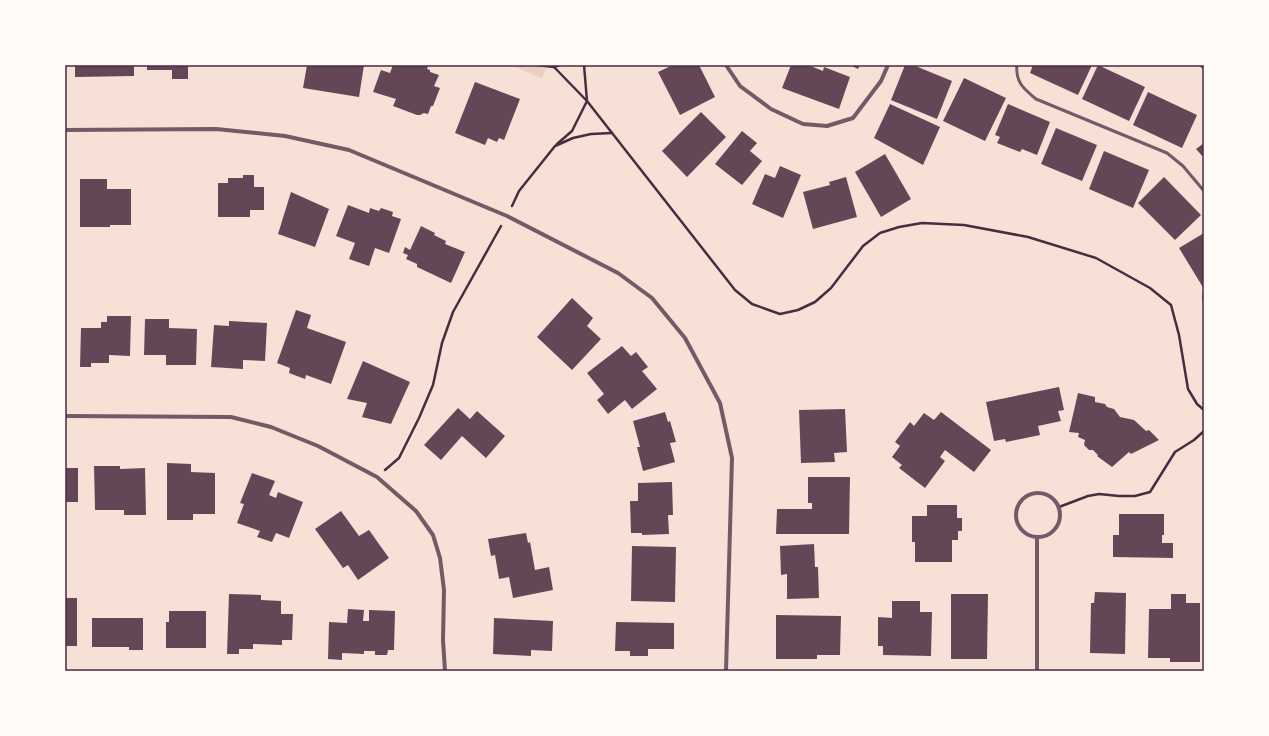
<svg xmlns="http://www.w3.org/2000/svg" width="1269" height="736" font-family="Helvetica,sans-serif">
  <style>
    .green { fill: #ebcfc5 }
    .building { fill: #644757 }
    .lines { fill: none; stroke-linecap: round; stroke-linejoin: round }
    .path { stroke: #4a2c40; stroke-width: 2.5 }
    .service { stroke: #755966; stroke-width: 3 }
    .minor { stroke: #755966; stroke-width: 4 }
    .neatline { fill: none; stroke: #4a2c40; stroke-width: 1.5 }
  </style>
  <rect width="100%" height="100%" fill="#f7e1d7"/>
  <polygon class="green" points="512,65 547,65 542,79"/>
  <g class="building">
    <polygon points="75,65 134,65 134,76 75,77"/>
    <polygon points="147,65 188,65 188,79 172,79 172,70 147,70"/>
    <polygon points="307,65 364,65 359,97 303,88"/>
    <polygon points="393,65 424,65 428,66 427,69 430,70 430,72 439,75 434,86 440,88 433,106 431,106 428,114 424,113 420,115 417,115 393,106 396,99 373,92 381,70 390,73"/>
    <polygon points="673,65 699,65 715,97 680,115 658,72"/>
    <polygon points="791,65 808,65 823,71 824,67 850,77 839,109 782,88"/>
    <polygon points="850,65 860,65 858,69"/>
    <polygon points="905,65 913,65 952,81 937,119 891,100"/>
    <polygon points="1033,65 1092,65 1078,95 1030,73"/>
    <polygon points="1098,65 1145,87 1129,121 1082,99"/>
    <polygon points="964,78 1006,98 985,141 943,121"/>
    <polygon points="475,82 520,99 504,140 499,138 497,142 488,138 485,145 455,133"/>
    <polygon points="1148,92 1197,115 1182,148 1133,125"/>
    <polygon points="890,104 940,127 923,165 874,138"/>
    <polygon points="1008,104 1050,122 1037,155 1022,149 1020,152 997,143 1000,137 995,135"/>
    <polygon points="701,112 726,137 687,177 662,151"/>
    <polygon points="1056,128 1097,145 1082,181 1041,164"/>
    <polygon points="742,131 757,143 750,151 762,161 742,185 715,164"/>
    <polygon points="1204,143 1204,158 1196,149"/>
    <polygon points="1104,151 1149,170 1133,208 1089,189"/>
    <polygon points="885,154 911,199 881,217 855,172"/>
    <polygon points="780,166 801,175 783,218 752,204 765,174 775,178"/>
    <polygon points="243,175 254,175 254,187 264,187 264,210 250,210 250,217 218,217 218,183 228,183 228,178 243,178"/>
    <polygon points="846,177 857,217 813,229 803,192 830,185 829,182"/>
    <polygon points="1164,177 1201,215 1175,240 1138,203"/>
    <polygon points="80,179 107,179 107,189 131,189 131,225 110,225 110,227 80,227"/>
    <polygon points="291,192 329,209 315,247 278,234"/>
    <polygon points="348,205 369,213 370,208 379,211 381,208 393,212 392,216 401,219 389,253 375,248 369,266 349,259 355,243 336,236"/>
    <polygon points="421,226 435,233 434,235 446,241 445,244 465,252 451,283 417,267 417,264 406,259 408,255 403,253 405,247 410,250"/>
    <polygon points="1204,233 1204,289 1179,248"/>
    <polygon points="1204,294 1204,306 1203,306 1202,295"/>
    <polygon points="572,298 593,318 587,326 601,339 572,370 537,337"/>
    <polygon points="296,310 311,315 307,328 346,342 331,384 306,375 305,379 289,373 290,368 277,363"/>
    <polygon points="107,316 131,316 130,356 109,355 109,363 91,363 91,367 80,367 81,328 101,328 101,322 107,322"/>
    <polygon points="145,319 169,319 169,328 197,329 196,365 166,365 166,355 144,355"/>
    <polygon points="229,321 267,323 265,361 243,360 243,369 211,367 214,325 229,326"/>
    <polygon points="622,346 631,356 636,352 648,367 642,371 657,389 632,409 625,400 608,414 597,400 604,394 587,373"/>
    <polygon points="363,361 410,382 391,424 362,417 367,403 347,399"/>
    <polygon points="1059,387 1064,410 1058,411 1061,421 1038,426 1040,435 1006,442 1005,439 994,441 986,402"/>
    <polygon points="1078,393 1095,397 1095,402 1105,404 1107,407 1114,409 1120,417 1134,420 1146,431 1149,430 1159,440 1131,454 1129,452 1112,467 1097,456 1098,455 1093,450 1089,450 1084,445 1085,440 1078,437 1079,433 1069,432"/>
    <polygon points="458,408 470,419 477,411 505,436 486,458 462,436 441,460 424,445"/>
    <polygon points="845,409 847,452 834,453 835,462 801,463 799,410"/>
    <polygon points="665,412 668,422 670,421 676,442 670,443 675,462 643,471 637,447 640,447 633,421"/>
    <polygon points="941,412 991,450 974,472 945,450 940,457 945,461 925,488 899,468 902,465 892,457 900,446 895,442 910,422 914,426 924,413 934,420"/>
    <polygon points="167,463 191,464 191,472 215,473 215,514 193,514 193,520 167,520"/>
    <polygon points="94,466 120,466 120,469 145,468 146,515 124,515 124,510 95,510"/>
    <rect x="65" y="468" width="13" height="34"/>
    <polygon points="252,473 275,481 269,495 276,498 278,492 303,502 289,538 276,533 272,542 257,537 260,531 237,523 244,504 240,503"/>
    <polygon points="808,477 850,477 849,534 776,534 777,509 812,509 812,503 808,503"/>
    <polygon points="672,482 673,515 668,515 669,534 642,535 642,533 631,533 630,501 638,501 638,483"/>
    <polygon points="927,505 957,505 957,518 962,518 962,531 958,531 958,540 952,540 952,562 915,562 915,542 912,542 912,516 927,516"/>
    <polygon points="341,511 359,536 369,530 389,558 358,580 348,565 343,568 315,529"/>
    <polygon points="1119,514 1164,514 1164,535 1162,535 1162,543 1173,543 1173,558 1113,557 1113,535 1119,535"/>
    <polygon points="526,533 528,543 530,542 535,570 549,567 553,590 513,598 509,577 499,579 495,555 491,556 488,539"/>
    <polygon points="814,544 815,567 818,567 819,598 787,599 787,574 781,575 780,546"/>
    <polygon points="632,546 676,547 675,602 631,601"/>
    <polygon points="1095,592 1126,593 1125,654 1090,653 1091,603 1094,603"/>
    <polygon points="229,594 261,595 261,600 281,601 281,614 293,614 292,640 282,640 282,645 253,644 253,649 239,649 239,654 227,654"/>
    <polygon points="951,594 988,594 987,659 951,659"/>
    <polygon points="1171,594 1186,594 1186,603 1200,603 1200,662 1170,662 1170,658 1148,658 1149,609 1171,609"/>
    <rect x="65" y="598" width="12" height="48"/>
    <polygon points="892,601 920,601 920,612 932,612 931,656 883,655 883,646 878,646 878,617 892,618"/>
    <polygon points="348,609 364,610 363,621 369,621 369,610 395,611 394,650 388,650 387,655 375,655 375,651 364,651 364,654 342,653 342,660 328,659 329,622 347,623"/>
    <polygon points="169,611 206,611 206,648 166,648 166,622 169,622"/>
    <polygon points="776,615 841,616 840,655 817,655 817,659 776,659"/>
    <polygon points="92,618 143,618 143,650 129,650 129,647 92,647"/>
    <polygon points="494,618 553,621 552,651 531,650 531,656 493,654"/>
    <polygon points="616,622 674,623 674,649 648,649 648,656 630,656 630,651 615,651"/>
  </g>
  <g class="lines">
    <g class="path">
      <polyline points="537,65 554,67 587,101 735,290 752,304 780,314 798,310 815,302 831,288 863,246 880,233 899,227 922,223 964,225 1028,237 1096,258 1150,288 1171,305 1179,335 1188,389 1197,404 1204,410"/>
      <polyline points="554,67 560,65"/>
      <polyline points="557,144 572,131 587,101 584,65"/>
      <polyline points="512,206 519,191 555,146 573,138 591,134 612,133"/>
      <polyline points="385,470 399,458 419,418 433,385 442,343 453,312 501,226"/>
      <polyline points="1059,507 1088,496 1099,494 1119,496 1135,496 1150,492 1175,452 1194,440 1204,431"/>
    </g>
    <path class="service" d="M1017 65C1015 82 1024 89 1036 99L1167 153 1183 166 1204 191"/>
    <g class="minor">
      <polyline points="726,65 740,86 771,109 803,124 827,126 853,118 881,81 888,65"/>
      <polyline points="1201,65 1204,67"/>
      <polyline points="65,130 216,129 285,136 349,150 507,216 618,273 652,298 685,338 720,403 732,458 726,671"/>
      <polyline points="65,416 231,417 271,427 318,446 377,477 416,511 433,535 440,558 444,590 443,640 445,671"/>
      <circle cx="1038" cy="515" r="22"/>
      <polyline points="1037,537 1037,671"/>
    </g>
  </g>
  <rect width="1269" height="736" fill="none" stroke="#fffaf5" stroke-width="132"/>
  <rect x="66" y="66" width="1137" height="604" class="neatline"/>
</svg>
